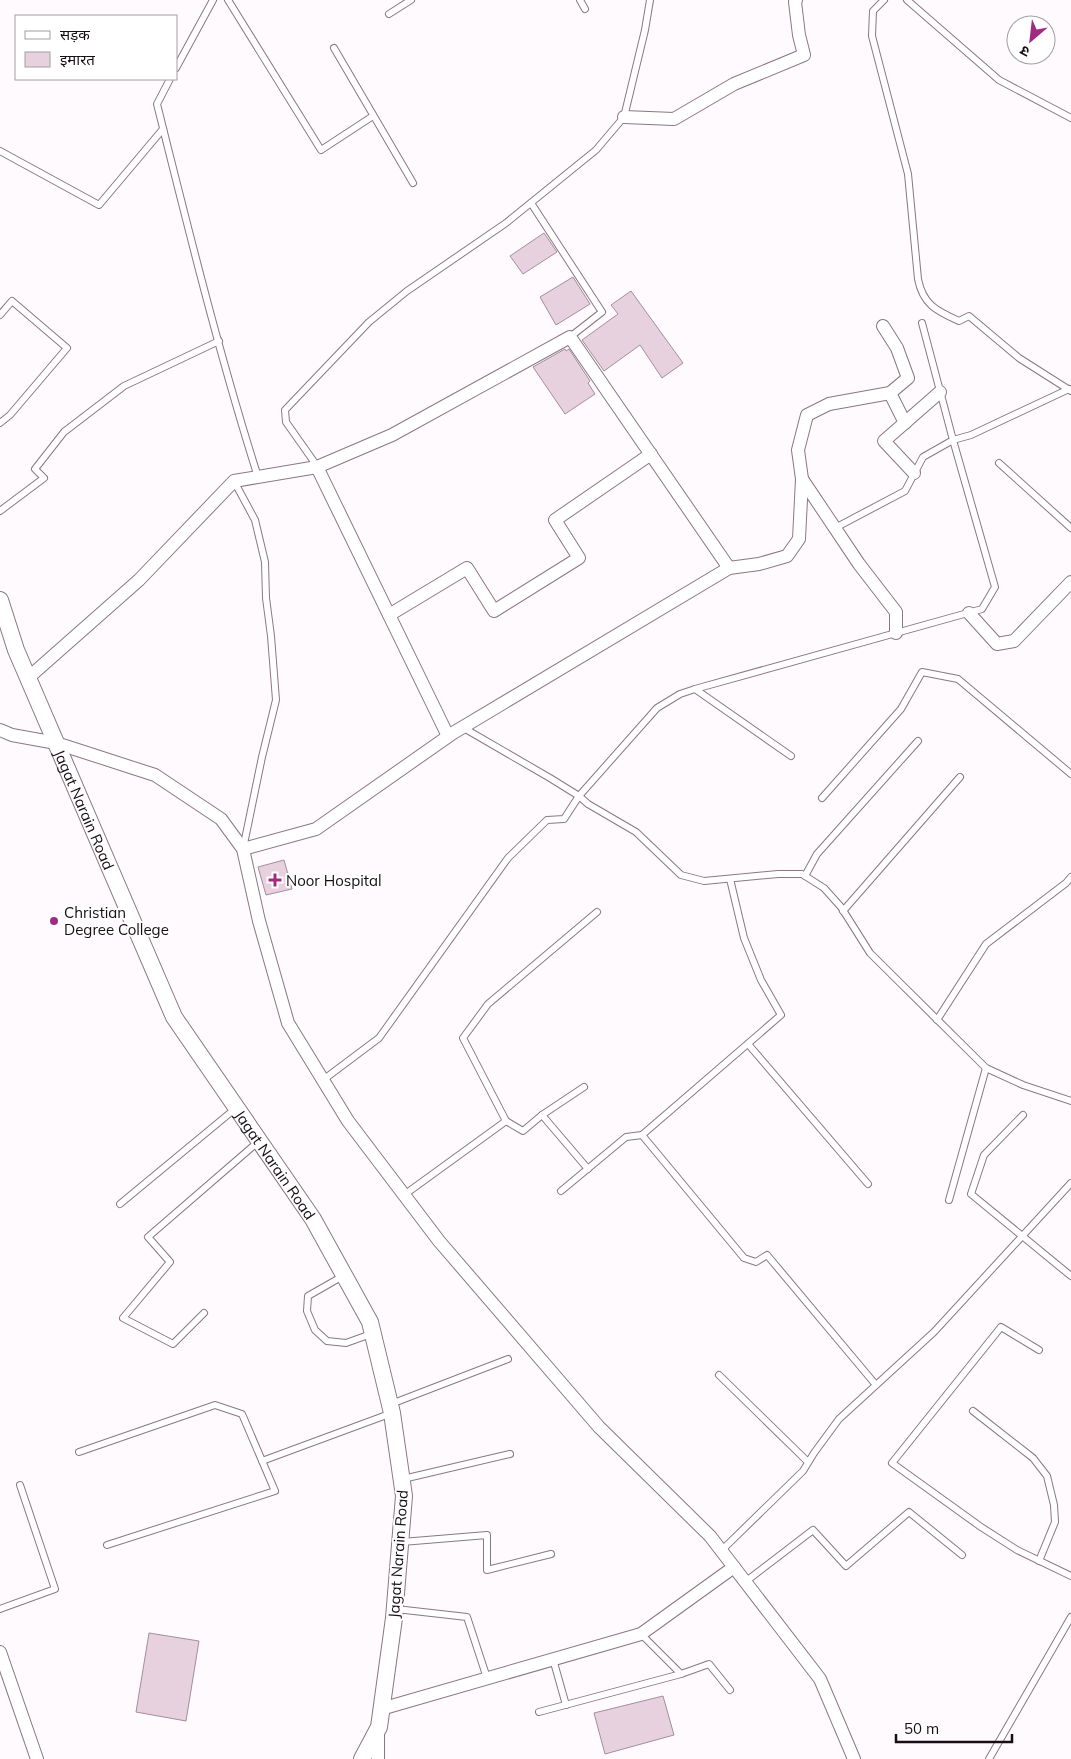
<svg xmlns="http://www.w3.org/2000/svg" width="1071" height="1759" font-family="Mulish,'Noto Sans Devanagari',sans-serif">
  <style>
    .building { fill: #e8d1df; stroke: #a38e9b }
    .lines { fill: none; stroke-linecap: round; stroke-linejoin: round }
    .service-casing { stroke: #8b7783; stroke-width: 8 }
    .minor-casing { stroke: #8b7783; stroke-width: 14 }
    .tertiary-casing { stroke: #8b7783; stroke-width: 18 }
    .service { stroke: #fff; stroke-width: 6 }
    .minor { stroke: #fff; stroke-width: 12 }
    .tertiary { stroke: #fff; stroke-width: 16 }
    .poi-dot { fill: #a12a82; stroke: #fff; stroke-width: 2 }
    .labels { text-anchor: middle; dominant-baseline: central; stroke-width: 4; stroke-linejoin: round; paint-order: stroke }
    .street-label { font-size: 15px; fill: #160e13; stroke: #fff }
    .poi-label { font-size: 15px; fill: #160e13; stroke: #fff; text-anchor: start }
  </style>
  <rect width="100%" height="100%" fill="#fffafd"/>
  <g class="building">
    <polygon points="544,233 557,252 523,274 510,256"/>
    <polygon points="573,277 590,304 556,325 540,297"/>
    <polygon points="631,291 683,363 662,378 640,345 604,371 582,340 618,314 611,305"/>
    <polygon points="565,349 566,351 569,349 590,381 588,383 595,394 565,414 533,367"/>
    <polygon points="284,860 292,889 266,895 258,867"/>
    <polygon points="149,1633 199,1641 186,1721 136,1712"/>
    <polygon points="663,1696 674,1735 605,1754 594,1713"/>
  </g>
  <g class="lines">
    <g class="service-casing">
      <g id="service">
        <polyline points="228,0 321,150 373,116"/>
        <polyline points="580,0 585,9"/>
        <path d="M884 0 873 11 872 36 908 174 918 279C923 305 937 311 959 321L969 316 1019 358 1071 391"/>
        <polyline points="907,0 999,80 1071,118"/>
        <polyline points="389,14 411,0"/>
        <polyline points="334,48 413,183"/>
        <polyline points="176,68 213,0"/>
        <path d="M170 79 157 104C188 228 219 354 258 477"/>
        <polyline points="0,151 99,205 163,129"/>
        <polyline points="531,203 602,312 570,337"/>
        <polyline points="0,315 12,301 67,348 10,415 0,423"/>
        <polyline points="999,463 1071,528"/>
        <polyline points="317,466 286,422 285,410 369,322 407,291 506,223 596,150 624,117 645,30 650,0"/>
        <polyline points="234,481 255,520 265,562 266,598 271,636 276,700 262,757 243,849"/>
        <polyline points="0,511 44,478 35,469 64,432 124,386 219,341"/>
        <polyline points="835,528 905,491 923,457 953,440 971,435 1069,389"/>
        <polyline points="695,689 982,609 995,587 953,440 922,323"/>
        <polyline points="462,727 550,778 579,796 588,804 636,832 681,875 704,881 778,874 802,874 824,888 841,907 870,953 986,1068 1023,1085 1071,1101"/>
        <polyline points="822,798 901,709 922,672 958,679 1071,774"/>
        <polyline points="805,876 817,854 918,741"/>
        <polyline points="843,911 960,777"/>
        <polyline points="937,1020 986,944 1066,883 1071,877"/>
        <polyline points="748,1044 868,1184"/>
        <polyline points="323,1080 379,1038 508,858 547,820 564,819 579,796 657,708 680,694 695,689 791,756"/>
        <polyline points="542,1115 588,1169"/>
        <polyline points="1023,1115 984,1155 971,1194 1071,1276"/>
        <polyline points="506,1121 463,1038 488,1004 597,912"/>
        <polyline points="642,1135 744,1258 756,1262 767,1255 876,1385"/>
        <polyline points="561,1191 626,1137 642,1135 781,1015 761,980 744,938 730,879"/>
        <polyline points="404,1195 506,1121 523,1131 542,1115 584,1087"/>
        <polyline points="949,1200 986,1068"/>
        <polyline points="120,1204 236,1108"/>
        <polyline points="343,1276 308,1296 307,1311 315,1330 327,1341 346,1343 371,1334"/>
        <polyline points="204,1313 173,1344 123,1318 170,1262 148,1237 259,1141"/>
        <polyline points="1039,1350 1001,1327 892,1463 981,1527 1017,1550 1071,1576"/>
        <polyline points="719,1375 808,1462"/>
        <polyline points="391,1404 508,1359"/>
        <polyline points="973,1411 1033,1458 1047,1476 1054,1505 1055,1522 1039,1561"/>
        <polyline points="79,1452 215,1405 242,1414 275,1491 107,1545"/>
        <polyline points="262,1461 392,1413"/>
        <polyline points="403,1479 510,1454"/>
        <polyline points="402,1542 487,1535 487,1570 551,1554"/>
        <polyline points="721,1551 803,1471 814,1453 839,1419 934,1332 1071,1183"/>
        <polyline points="745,1582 813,1530 846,1566 909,1512 962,1555"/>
        <polyline points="0,1609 55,1589 20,1485"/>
        <polyline points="396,1609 467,1617 487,1678"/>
        <polyline points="641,1634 681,1674 709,1664 730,1690"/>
        <polyline points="553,1659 566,1705"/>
        <polyline points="539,1712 681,1674"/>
        <polyline points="989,1759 1071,1617"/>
      </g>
    </g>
    <g class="minor-casing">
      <g id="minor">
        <polyline points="624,117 674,119 734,84 804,55 799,35 795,2 796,0"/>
        <polyline points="890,393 905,423"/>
        <polyline points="317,467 448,736"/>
        <polyline points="914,473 884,441 940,392"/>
        <polyline points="802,479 859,564 896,612 896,633"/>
        <polyline points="969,613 997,644 1014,641 1071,582"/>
        <polyline points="389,615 467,568 494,611 579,558 555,520 651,454"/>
        <polyline points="28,678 139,580 234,481 317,467 392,435 570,337 729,568"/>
        <polyline points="0,730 12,735 56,743 155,775 221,819 243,849 259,921 288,1023 348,1121 439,1241 599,1427 710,1536 820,1679 854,1759"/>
        <polyline points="243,849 316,829 453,733 729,568 759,564 787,556 799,539 802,479 798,450 807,415 829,404 890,393 908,378 897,348 883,326"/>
        <polyline points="0,1652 37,1759"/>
        <polyline points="381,1709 641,1634 734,1567"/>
        <polyline points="378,1759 378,1730"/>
      </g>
    </g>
    <g class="tertiary-casing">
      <g id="tertiary">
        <path id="s1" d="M0 600 16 650 174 1017 313 1219 370 1322 392 1413 404 1496 394 1618 379 1727 362 1759"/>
      </g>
    </g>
    <use href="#service" class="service"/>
    <use href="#minor" class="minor"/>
    <use href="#tertiary" class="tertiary"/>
  </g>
  <g class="poi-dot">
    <path d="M272.5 872.5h5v5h5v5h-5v5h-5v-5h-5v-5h5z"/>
    <circle cx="54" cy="921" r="5"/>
  </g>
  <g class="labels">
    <g class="street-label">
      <text stroke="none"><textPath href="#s1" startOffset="226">Jagat Narain Road</textPath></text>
      <text stroke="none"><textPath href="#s1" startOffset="631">Jagat Narain Road</textPath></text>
      <text transform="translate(398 1554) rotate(-86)">Jagat Narain Road</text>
    </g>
    <g class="poi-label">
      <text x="286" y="880">Noor Hospital</text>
      <text x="64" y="912">Christian<tspan x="64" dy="17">Degree College</tspan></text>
    </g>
  </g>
  <rect x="15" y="15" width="162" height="65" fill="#ffffff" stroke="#a29fa1"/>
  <rect x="25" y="31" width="25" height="8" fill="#ffffff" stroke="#a29fa1"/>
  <text x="60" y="40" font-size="15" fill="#160e13">सड़क</text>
  <rect x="25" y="52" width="25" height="15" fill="#e8d1df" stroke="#a29fa1"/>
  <text x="60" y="65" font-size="15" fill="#160e13">इमारत</text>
  <g transform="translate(1031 40) rotate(208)"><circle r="24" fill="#ffffff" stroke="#a29fa1"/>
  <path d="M0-4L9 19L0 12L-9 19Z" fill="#a12a82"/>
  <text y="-8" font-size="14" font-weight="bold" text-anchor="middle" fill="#160e13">उ</text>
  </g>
  <path d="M896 1734v8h116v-8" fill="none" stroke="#160e13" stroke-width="2.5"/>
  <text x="904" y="1734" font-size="15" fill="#160e13" stroke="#ffffff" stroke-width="4" paint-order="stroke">50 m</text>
</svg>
